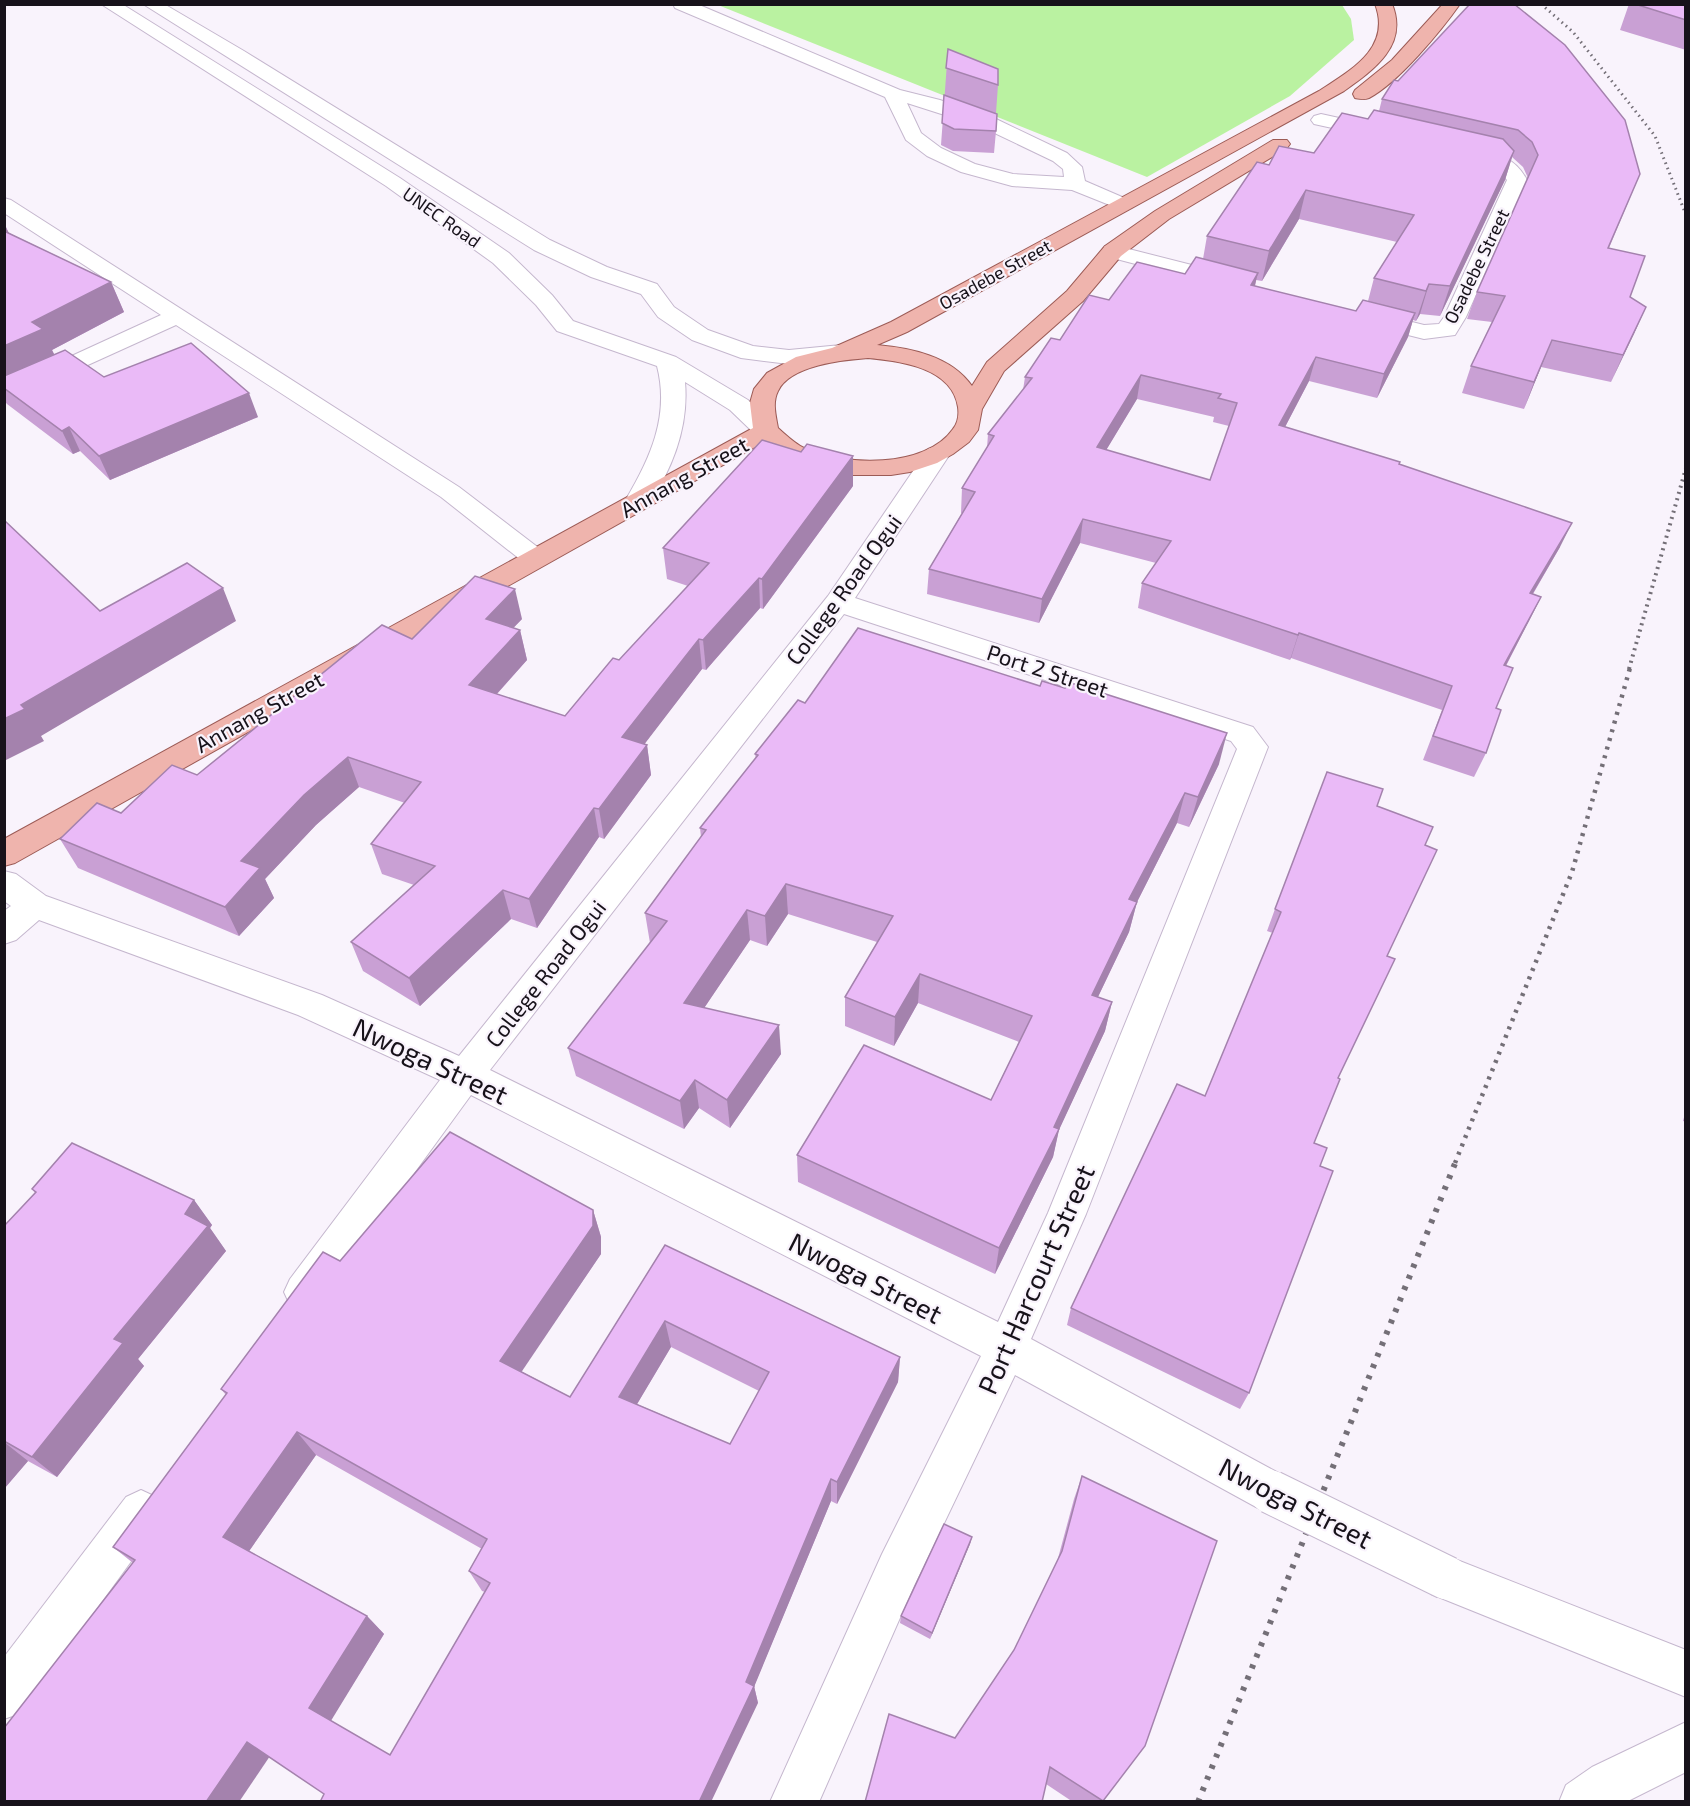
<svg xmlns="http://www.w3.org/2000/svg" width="1690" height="1806" font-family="'Exo 2',sans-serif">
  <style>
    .green { fill: #baf2a1 }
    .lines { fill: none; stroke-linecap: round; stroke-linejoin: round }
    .minor-casing { stroke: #c5b7ce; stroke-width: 2 }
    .major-casing { stroke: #9c5b56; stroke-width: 2 }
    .minor { fill: #fff; fill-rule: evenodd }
    .major { fill: #efb4ad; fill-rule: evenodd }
    .rail-far3 { stroke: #746f77; stroke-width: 3; stroke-dasharray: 1.5 4; stroke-linecap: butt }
    .rail-far2 { stroke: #746f77; stroke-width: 4; stroke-dasharray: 2 4.5; stroke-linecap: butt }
    .rail-far1 { stroke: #746f77; stroke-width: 4.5; stroke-dasharray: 3 6; stroke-linecap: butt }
    .rail { stroke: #746f77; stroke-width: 6; stroke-dasharray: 4 8; stroke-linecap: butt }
    .minor-bridge-casing { stroke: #c5b7ce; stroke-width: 45; stroke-linecap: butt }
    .minor-bridge { stroke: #fff; stroke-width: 43 }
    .wall { fill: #c9a0d4; fill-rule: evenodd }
    .shaded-wall { fill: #a482ad }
    .building { fill: #eabaf7; stroke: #a482ad; stroke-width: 1.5; fill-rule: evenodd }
    .labels { text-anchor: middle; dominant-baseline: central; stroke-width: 4.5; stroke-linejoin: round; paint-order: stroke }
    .far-street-label { font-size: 18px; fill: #17121a; stroke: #f9f3fc }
    .street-label { font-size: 22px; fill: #17121a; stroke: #f9f3fc }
    .near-street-label { font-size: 27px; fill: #17121a; stroke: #f9f3fc }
  </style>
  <rect width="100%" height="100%" fill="#f9f3fc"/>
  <polygon class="green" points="718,5 1342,5 1351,19 1354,40 1290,96 1147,177"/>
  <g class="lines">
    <g class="minor-casing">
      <g id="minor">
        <path d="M101 4H122L400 178 509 253 552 295 573 321 676 357 748 400 778 431 775 436 766 438 757 436 730 410 685 382C689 427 672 470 647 507L638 509 629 507 625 501C650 459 670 416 657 366L557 331 536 305 493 263 386 186Z"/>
        <polygon points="143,4 164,4 244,51 550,240 607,267 657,284 674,307 708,330 753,346 789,350 841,345 849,347 853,352 849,357 841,359 789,364 741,358 692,340 658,317 641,294 591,277 534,250"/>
        <path d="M673 4H697L900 90 940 100 996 119 1067 153 1082 167 1085 181 1129 200 1132 204 1129 208 1122 210 1072 190 1012 186 961 172 927 156 906 140 885 97 675 8ZM907 103 982 127 1053 161 1063 169 1064 177 1013 174 975 164 941 148 921 133Z"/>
        <polygon points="1321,114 1385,128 1388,132 1385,136 1378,138 1314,124 1311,120 1314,116"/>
        <path d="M1467 146C1492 152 1514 155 1527 180L1466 317 1455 335 1424 339 1360 323 1357 318 1360 313 1368 311 1424 325 1439 324 1444 317 1507 180 1496 167 1460 156 1457 152 1460 148Z"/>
        <polygon points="4,198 11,200 459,487 544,552 548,558 544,564 535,567 526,564 441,497 176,325 4,403 4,387 161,315 4,213"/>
        <polygon points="1113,245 1239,277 1242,282 1239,287 1231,289 1105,256 1102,251 1105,246"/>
        <path d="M937 446 946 449 950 454 855 598 1253 727 1268 747 1086 1214 1031 1339 1286 1477 1293 1492 1286 1507 1271 1514 1256 1507 1015 1375 914 1586 819 1802H770L882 1554 981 1356 471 1095 318 1305 304 1311 290 1305 284 1292 290 1279 440 1080 298 1015 39 920 16 940 4 944V911L11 906 4 901V871L16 874 46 896 322 995 459 1056 828 596 928 449ZM844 614 1231 741 1237 749 1048 1213 998 1322 490 1070Z"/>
        <polygon points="141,1490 156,1497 163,1512 156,1527 21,1713 4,1719 4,1657 126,1497"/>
        <polygon points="1447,1556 1686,1650 1686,1697 1431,1594 1425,1578 1431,1562"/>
        <polygon points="1686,1722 1686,1772 1626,1802 1559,1802 1566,1785 1592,1767"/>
      </g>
    </g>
    <g class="major-casing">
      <g id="major">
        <path d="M1375 4H1392C1409 45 1374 70 1344 91L907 332 877 345C911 348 951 356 972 386L987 362 1067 291 1105 246 1155 211 1273 140H1287L1290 144 1287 148 1169 219 1121 256 1083 301 1004 371 982 409 978 430 969 442 953 454 937 463 910 472 891 475H851L823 470 786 458 764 442 15 863 4 866V839L753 428 750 403 754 389 767 373 796 357 832 348 891 322 1319 91C1351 70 1392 48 1375 4ZM868 358C899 361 952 367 958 407 959 414 958 423 953 429 925 469 843 466 804 448 794 443 786 435 778 428 776 416 772 403 778 391 790 365 843 360 868 358Z"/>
        <path d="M1443 4H1460C1441 31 1398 83 1369 98 1364 100 1360 99 1355 98L1353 94 1355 90 1392 60Z"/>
      </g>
    </g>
    <use href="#minor" class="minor"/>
    <use href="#major" class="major"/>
    <polyline class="rail-far3" points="1541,4 1573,32 1655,136 1686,215"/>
    <polyline class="rail-far2" points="1629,669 1686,468"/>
    <polyline class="rail-far1" points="1455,1163 1572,872 1630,668"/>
    <polyline class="rail" points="1198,1802 1456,1161"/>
    <g class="minor-bridge-casing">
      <polyline id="minor-bridge" points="1271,1492 1447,1578"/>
    </g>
    <use href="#minor-bridge" class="minor-bridge"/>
  </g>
  <g class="wall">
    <polygon points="1629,4 1686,4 1686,50 1620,30"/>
    <polygon points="948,49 998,85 996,113 996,131 994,153 953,151 941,145"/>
    <path d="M1394 80 1640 174 1609 248 1630 297 1646 307 1611 382 1541 367 1524 409 1462 393 1471 366 1492 322 1467 319 1477 292 1528 178 1523 167 1512 157 1505 180 1440 316 1420 314 1416 321 1413 320 1408 337 1377 398 1309 381 1285 427 1399 464 1560 547 1533 594 1541 597 1529 621 1506 666 1486 753 1474 777 1423 760 1442 710 1291 658 1290 660 1138 608 1142 583 1156 563 1080 543 1039 623 927 594 929 569 962 513H961L962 488 987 448 988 434 1023 390 1025 377 1060 340 1109 300 1185 274 1203 259 1207 236 1269 165 1314 153 1368 119 1379 111 1382 99ZM1299 219 1397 242 1374 278 1368 301 1356 311 1255 286 1256 280 1262 281ZM1137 399 1214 417 1213 422 1229 426 1210 480 1106 450Z"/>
    <polygon points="4,223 9,233 111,282 124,312 52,350 54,354 104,377 258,417 110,480 80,451 73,454 7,404 4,400"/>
    <polygon points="853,486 763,609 760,608 706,670 702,669 644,744 647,745 651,775 604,839 599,837 537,928 511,919 420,1006 363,971 351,942 414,885 382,874 371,844 405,803 359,787 316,825 265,879 274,898 239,936 78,868 60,839 121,813 197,775 412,639 522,619 513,628 520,630 527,660 497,694 565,716 619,660 688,586 667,579 663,548"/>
    <polygon points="805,703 1219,764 1189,827 1177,823 1137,902 1129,932 1098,997 1112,1002 1105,1031 1059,1129 1053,1157 995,1274 798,1182 797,1155 991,1100 1019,1042 918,1003 894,1046 845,1026 845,997 877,942 788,914 767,946 750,940 704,1008 781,1054 730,1128 699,1108 684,1129 576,1076 568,1048 650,943 645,913 701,837 700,828 756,759 755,754"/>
    <polygon points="1377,806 1425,845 1387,956 1338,1078 1314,1143 1320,1166 1249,1393 1240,1409 1067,1325 1071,1308 1205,1096 1273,933 1267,931 1275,909"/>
    <polygon points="1686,1110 1686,1122 1683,1121"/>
    <polygon points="32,1189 194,1200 212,1225 210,1228 226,1251 138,1359 144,1366 57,1477 28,1461 4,1489 4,1226 35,1193"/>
    <path d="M593 1210 601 1237V1254L521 1371 570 1397 665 1245 900 1357 898 1382 837 1504 831 1501 754 1686 758 1703 324 1794 133 1563 113 1547 226 1395 221 1389 340 1261ZM671 1347 759 1391 730 1444 637 1404ZM316 1455 482 1549 469 1571 482 1591 485 1592 390 1755 330 1721 384 1634 367 1616 249 1551Z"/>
    <polygon points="1082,1476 1103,1802 1073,1802 1046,1784 1014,1650 1057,1562 1074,1499"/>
    <polygon points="972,1537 970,1544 930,1639 900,1623 901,1616"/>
  </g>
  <g class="shaded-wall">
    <polygon points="1514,151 1505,180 1440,316 1450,286"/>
    <polygon points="1306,190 1299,219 1262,281 1269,251"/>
    <polygon points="4,223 15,247 4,251"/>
    <polygon points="1258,273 1252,297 1251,285"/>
    <polygon points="111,282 124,312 52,350 57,360 4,384 4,346 32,322"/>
    <polygon points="1429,284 1420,314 1416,321 1426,291"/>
    <polygon points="1646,307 1634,334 1611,382 1623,355"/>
    <polygon points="1415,313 1408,337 1377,398 1384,374"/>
    <polygon points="1552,340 1541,367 1524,409 1534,382"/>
    <polygon points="1316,357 1309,381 1273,450 1279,425"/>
    <polygon points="1141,375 1137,399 1093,472 1097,447"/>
    <polygon points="249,393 258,417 110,480 99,456"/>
    <polygon points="69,427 80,451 73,454 62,431"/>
    <polygon points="853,456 853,486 763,609 762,579"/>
    <polygon points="1083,519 1080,543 1039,623 1042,599"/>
    <polygon points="1572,523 1560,547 1519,617 1530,593"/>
    <polygon points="759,578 760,608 706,670 703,640"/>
    <polygon points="223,588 236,621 41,736 44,741 4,761 4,719 21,705"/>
    <polygon points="515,589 522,619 493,649 486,619"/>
    <polygon points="1541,597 1529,621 1493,690 1504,665"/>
    <polygon points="520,630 527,660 477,716 469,685"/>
    <polygon points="1299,633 1291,658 1290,660 1298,635"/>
    <polygon points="699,639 702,669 627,767 622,737"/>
    <polygon points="1227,733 1219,764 1189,827 1198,797"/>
    <polygon points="647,745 651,775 604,839 599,809"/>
    <polygon points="348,757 359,787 316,825 265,879 274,898 239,936 225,907 241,861 304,795"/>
    <polygon points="1185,793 1177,823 1137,902 1129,932 1085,1024 1092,995 1129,899"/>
    <polygon points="594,808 599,837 537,928 529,899"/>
    <polygon points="786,884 788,914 767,946 765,916"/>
    <polygon points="503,890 511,919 420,1006 409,978"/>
    <polygon points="747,910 750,940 688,1032 684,1003"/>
    <polygon points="920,974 918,1003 894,1046 895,1017"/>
    <polygon points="1112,1002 1105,1031 1059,1130 1053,1157 995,1274 999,1248 1054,1127"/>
    <polygon points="779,1025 781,1054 730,1128 727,1100"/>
    <polygon points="695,1080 699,1108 684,1129 680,1101"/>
    <polygon points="194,1200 212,1225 210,1228 226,1251 138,1359 144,1366 57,1477 32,1457"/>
    <polygon points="593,1210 601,1237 601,1254 512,1386 500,1361"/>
    <polygon points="665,1321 671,1347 627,1421 619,1397"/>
    <polygon points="900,1357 898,1382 837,1504 837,1482"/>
    <polygon points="297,1432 316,1455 245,1557 223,1537"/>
    <polygon points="4,1442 28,1461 4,1489"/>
    <polygon points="831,1479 831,1501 752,1692 754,1686 758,1703 711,1802 699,1802 746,1682"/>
    <polygon points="972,1537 970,1544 930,1639 932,1633"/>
    <polygon points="367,1616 384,1634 329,1724 309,1708"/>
    <polygon points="247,1742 270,1756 239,1802 206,1802"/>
  </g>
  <g class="building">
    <polygon points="1470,4 1514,4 1565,45 1625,120 1640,174 1608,248 1645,256 1630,297 1646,307 1623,355 1552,340 1534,382 1471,366 1505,296 1477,292 1538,155 1532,142 1518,130 1382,99 1394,80 1398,81"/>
    <polygon points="1635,4 1686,4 1686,20"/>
    <polygon points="948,49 998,69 998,85 946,68"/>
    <polygon points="944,95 997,114 996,131 954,129 942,123"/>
    <polygon points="1374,110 1503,139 1514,151 1450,286 1429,284 1426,291 1374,278 1414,215 1306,190 1269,251 1207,236 1257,162 1269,165 1279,146 1314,153 1342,113 1368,119"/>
    <polygon points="4,231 111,282 32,322 43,329 4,346"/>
    <path d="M1196 257 1258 273 1251 285 1356 311 1363 300 1415 313 1384 374 1316 357 1279 425 1400 462 1399 464 1572 523 1530 593 1541 597 1504 665 1513 668 1496 708 1501 710 1486 753 1433 736 1452 686 1299 633 1298 635 1142 583 1171 541 1083 519 1042 599 929 569 975 492 962 488 994 436 988 434 1032 378 1025 377 1051 338 1060 340 1089 295 1109 300 1137 262 1185 274ZM1141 375 1221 394 1218 398 1237 403 1210 480 1097 447Z"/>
    <polygon points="191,343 249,393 99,456 69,427 62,431 4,388 4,376 65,350 104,377"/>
    <polygon points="762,440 801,452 807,444 853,456 762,579 759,578 703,640 699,639 622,737 647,745 599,809 594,808 529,899 503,890 409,978 351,942 435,866 371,844 421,782 348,757 304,795 241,861 260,868 225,907 60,839 97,803 121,813 172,765 197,775 382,625 412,639 475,576 515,589 486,619 520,630 469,685 565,716 613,658 619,660 709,563 663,548"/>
    <polygon points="4,520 100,611 187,563 223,588 21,705 25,709 4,719"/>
    <polygon points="858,628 1040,686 1042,681 1065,688 1068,682 1227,733 1198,797 1185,793 1129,899 1137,902 1092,995 1112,1002 1054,1127 1059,1129 999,1248 797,1155 864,1045 991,1100 1032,1016 920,974 895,1017 845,997 893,916 786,884 765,916 747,910 684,1003 779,1025 727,1100 695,1080 680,1101 568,1048 667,921 645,913 706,830 700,828 758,755 755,754 798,700 805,703"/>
    <polygon points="1327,772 1383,789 1377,806 1433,827 1425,845 1437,850 1387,956 1395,959 1338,1078 1340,1079 1314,1143 1327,1148 1320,1166 1333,1171 1249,1393 1071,1308 1177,1084 1205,1096 1281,912 1275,909"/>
    <path d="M450 1132 593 1210V1226L500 1361 570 1397 665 1245 900 1357 837 1482 831 1479 746 1682 754 1686 699 1802H320L324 1794 247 1742 206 1802H4V1728L135 1560 113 1547 227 1393 221 1389 323 1252 340 1261ZM665 1321 769 1372 730 1444 619 1397ZM297 1432 487 1539 469 1571 490 1583 390 1755 309 1708 367 1616 223 1537Z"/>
    <polygon points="72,1143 194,1200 185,1214 208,1226 114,1339 123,1343 32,1457 4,1441 4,1226 36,1192 32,1189"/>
    <polygon points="1082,1476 1217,1541 1145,1746 1103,1801 1050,1767 1042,1802 865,1802 889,1714 955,1738 1014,1650 1062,1551"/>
    <polygon points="944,1524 972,1537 932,1633 901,1616"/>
  </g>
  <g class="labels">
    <g class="far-street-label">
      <text transform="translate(442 217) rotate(35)">UNEC Road</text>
      <text transform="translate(1476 266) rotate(-64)">Osadebe Street</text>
      <text transform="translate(995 274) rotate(-29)">Osadebe Street</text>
    </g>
    <g class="street-label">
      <text transform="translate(684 476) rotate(-29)">Annang Street</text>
      <text transform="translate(843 589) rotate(-54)">College Road Ogui</text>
      <text transform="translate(1048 670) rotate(18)">Port 2 Street</text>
      <text transform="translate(259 711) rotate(-29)">Annang Street</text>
      <text transform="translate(545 973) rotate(-52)">College Road Ogui</text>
    </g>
    <g class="near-street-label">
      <text transform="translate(431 1060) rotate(25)">Nwoga Street</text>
      <text transform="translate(866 1277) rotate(27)">Nwoga Street</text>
      <text transform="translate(1035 1279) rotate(-66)">Port Harcourt Street</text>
      <text transform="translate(1296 1502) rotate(27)">Nwoga Street</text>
    </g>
  </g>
  <rect width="1690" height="1806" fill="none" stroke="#17121a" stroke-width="12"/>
</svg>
